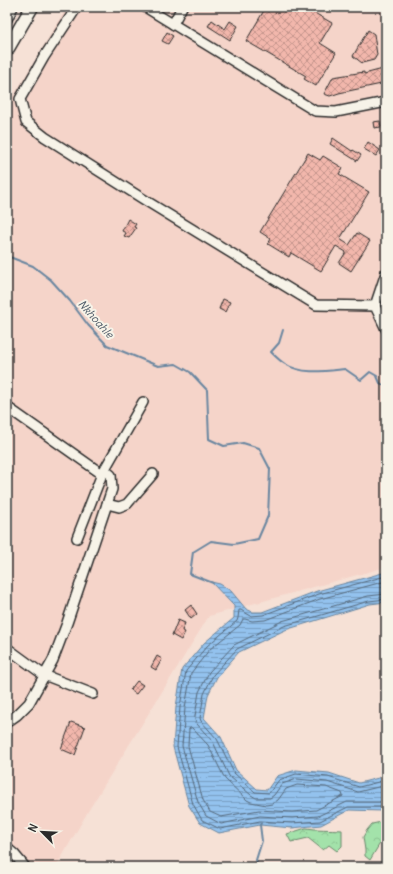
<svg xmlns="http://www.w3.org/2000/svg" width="393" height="874" font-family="Delius,sans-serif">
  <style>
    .built { fill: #f5d4c9 }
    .forest { fill: url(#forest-crowns); stroke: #67866a }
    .water { fill: url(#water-rules); stroke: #6986a0 }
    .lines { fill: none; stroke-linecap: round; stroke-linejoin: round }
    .shore { stroke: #556779; stroke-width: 1 }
    .stream { stroke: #6986a0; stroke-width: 2 }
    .building { fill: url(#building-cross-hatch); stroke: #2b2b2b }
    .minor-casing { stroke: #2b2b2b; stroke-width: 12 }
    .major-casing { stroke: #2b2b2b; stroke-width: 15 }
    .minor { stroke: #f7f3e8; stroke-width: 9 }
    .major { stroke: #f7f3e8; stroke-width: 12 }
    .labels { text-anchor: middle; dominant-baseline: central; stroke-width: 4; stroke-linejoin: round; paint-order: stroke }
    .water-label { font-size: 11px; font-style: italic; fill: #4a5866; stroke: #f7f3e8 }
  </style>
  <defs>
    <pattern id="forest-crowns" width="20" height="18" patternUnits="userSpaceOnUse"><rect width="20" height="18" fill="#a3e2aa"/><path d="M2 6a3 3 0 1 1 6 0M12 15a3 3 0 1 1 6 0" fill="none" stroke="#8cc292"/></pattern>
    <pattern id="water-rules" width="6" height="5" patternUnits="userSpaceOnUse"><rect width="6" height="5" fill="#93c2ee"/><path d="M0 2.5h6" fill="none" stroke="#789ec1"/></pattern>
    <pattern id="building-cross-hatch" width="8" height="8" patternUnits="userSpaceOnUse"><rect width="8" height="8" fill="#f2b7ac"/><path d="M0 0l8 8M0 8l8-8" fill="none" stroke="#c4958c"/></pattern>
  </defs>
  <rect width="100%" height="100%" fill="#f6e1d6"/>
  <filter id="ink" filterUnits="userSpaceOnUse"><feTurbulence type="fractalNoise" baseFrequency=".025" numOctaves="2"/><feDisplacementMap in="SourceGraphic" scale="8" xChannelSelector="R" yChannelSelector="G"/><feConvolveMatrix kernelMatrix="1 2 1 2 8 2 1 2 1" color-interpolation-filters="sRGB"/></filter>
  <g filter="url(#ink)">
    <polygon class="built" points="67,7 386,7 386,567 209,616 90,808 56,867 7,867 7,107"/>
    <g class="forest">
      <polygon points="386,821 386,840 382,840 370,860 365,856 365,850 363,837 367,830 372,824"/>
      <path d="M306 828C318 830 329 829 342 830V846L337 851 329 845 323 850 308 838 291 842 287 834Z"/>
    </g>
    <polygon class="water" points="386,572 386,602 370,604 285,630 239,652 217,677 208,695 204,718 221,737 236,770 257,789 267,790 277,776 296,770 329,773 359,783 386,776 386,808 381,811 349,810 321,825 292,828 260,825 219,833 200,823 189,806 173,747 176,707 182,669 204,643 234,618 234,606 211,582 220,584 231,591 246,609 253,612 262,612 317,591"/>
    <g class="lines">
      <g class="shore">
        <polyline points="386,576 319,594 263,615 251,616 244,612 241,610 239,610 238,618 237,621 207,646 186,671 180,707 177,747 193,804 202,820 220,829 260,821 292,823 320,821 348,807 380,807 386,805"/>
        <polyline points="386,581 320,599 265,620 252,621 245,619 243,619 240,625 210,649 191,673 185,708 182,746 198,802 206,816 221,824 260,816 292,818 318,816 347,802 379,802 386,800"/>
        <polyline points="386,594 368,596 282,621 234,645 209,672 199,692 195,716 195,720 197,724 213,742 229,776 251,795 256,798 270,798 274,795 282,784 297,779 327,782 358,792 386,785"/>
        <polyline points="386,599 369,601 284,626 237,649 213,675 204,694 200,718 201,721 217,739 234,773 255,792 269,793 279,780 296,774 328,777 359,787 386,780"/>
        <polygon points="192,728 208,745 225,779 247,800 251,802 266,805 272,804 278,800 286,789 297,785 326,787 342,793 343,796 316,810 292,812 259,810 221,817 210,812 203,800 188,746 189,729"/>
      </g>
      <g class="stream">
        <polyline points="7,256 33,266 51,280 70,301 88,325 107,345 158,366 176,364 190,372 207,390 209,439 224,446 243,443 259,448 270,469 268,516 258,539 234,544 211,541 193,552 190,574 213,583"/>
        <path d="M283 330 279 343 271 352C275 356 280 361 285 364 303 375 325 371 345 369L361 380 370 372 377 376 380 383 386 387"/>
        <polyline points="258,867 256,860 262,841 260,825 261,823"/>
      </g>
    </g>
    <g class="building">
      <polygon points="266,7 304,7 332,23 320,43 336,53 316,86 304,79 306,76 246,41"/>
      <polygon points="212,20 225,29 230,21 238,26 230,40 208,26"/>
      <polygon points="368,30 374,34 377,55 374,60 362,63 353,56"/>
      <polygon points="167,32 173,36 168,44 162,41"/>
      <polygon points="383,69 386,83 339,93 330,96 324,94 333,77 364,72 364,74"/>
      <polygon points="380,121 381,127 374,128 373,122"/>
      <polygon points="333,138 352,151 353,150 361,155 357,161 330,144"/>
      <polygon points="368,142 380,150 376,156 364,149"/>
      <polygon points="308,153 320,160 323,156 343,168 339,174 369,192 340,239 349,245 357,233 370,241 351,271 339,263 346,252 336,246 321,271 291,253 289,257 268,244 271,239 260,232"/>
      <polygon points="128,219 136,224 134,227 136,228 129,238 124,236 126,233 122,231"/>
      <polygon points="223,299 230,302 225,312 219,309"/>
      <polygon points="191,605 197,614 191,619 185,610"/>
      <polygon points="178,620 185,623 182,631 185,632 181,640 172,635"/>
      <polygon points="157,656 162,659 156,670 151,667"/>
      <polygon points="137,681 143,685 136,694 130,690"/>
      <polygon points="71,722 85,727 75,755 61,749"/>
    </g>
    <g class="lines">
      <g class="minor-casing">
        <g id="minor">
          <polyline points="77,7 44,57 20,99 26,122 45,137 148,202 316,305 375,306 386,329"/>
          <polyline points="145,7 315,111 336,112 386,102"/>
          <polyline points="7,19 13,7"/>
          <polyline points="173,24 182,7"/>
          <polyline points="375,306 386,273"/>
          <polyline points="7,407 102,474"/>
          <polyline points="107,504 119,507 127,504 153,474"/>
          <polyline points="77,538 102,474 143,402"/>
          <polyline points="7,648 44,675 93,694"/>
          <polyline points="7,722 17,715 29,703 53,660 67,623 107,504 112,489 111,475 105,470"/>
          <polyline points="7,848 14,854 25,867"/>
        </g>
      </g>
      <g class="major-casing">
        <polyline id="major" points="7,50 32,7"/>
      </g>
      <use href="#minor" class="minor"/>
      <use href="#major" class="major"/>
    </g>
  </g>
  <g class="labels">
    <g class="water-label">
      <text transform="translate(96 319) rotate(48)">Nkhoahle</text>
    </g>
  </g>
  <rect width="393" height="874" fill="none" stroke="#f7f3e8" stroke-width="24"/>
  <rect x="12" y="12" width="369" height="850" fill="none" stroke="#2b2b2b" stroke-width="1.5" filter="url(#ink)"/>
  <g transform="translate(42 832) rotate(294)" stroke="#f7f3e8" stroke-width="3" paint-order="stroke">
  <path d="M0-3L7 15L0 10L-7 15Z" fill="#2b2b2b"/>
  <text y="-6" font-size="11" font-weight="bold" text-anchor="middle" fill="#2b2b2b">N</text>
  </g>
</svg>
